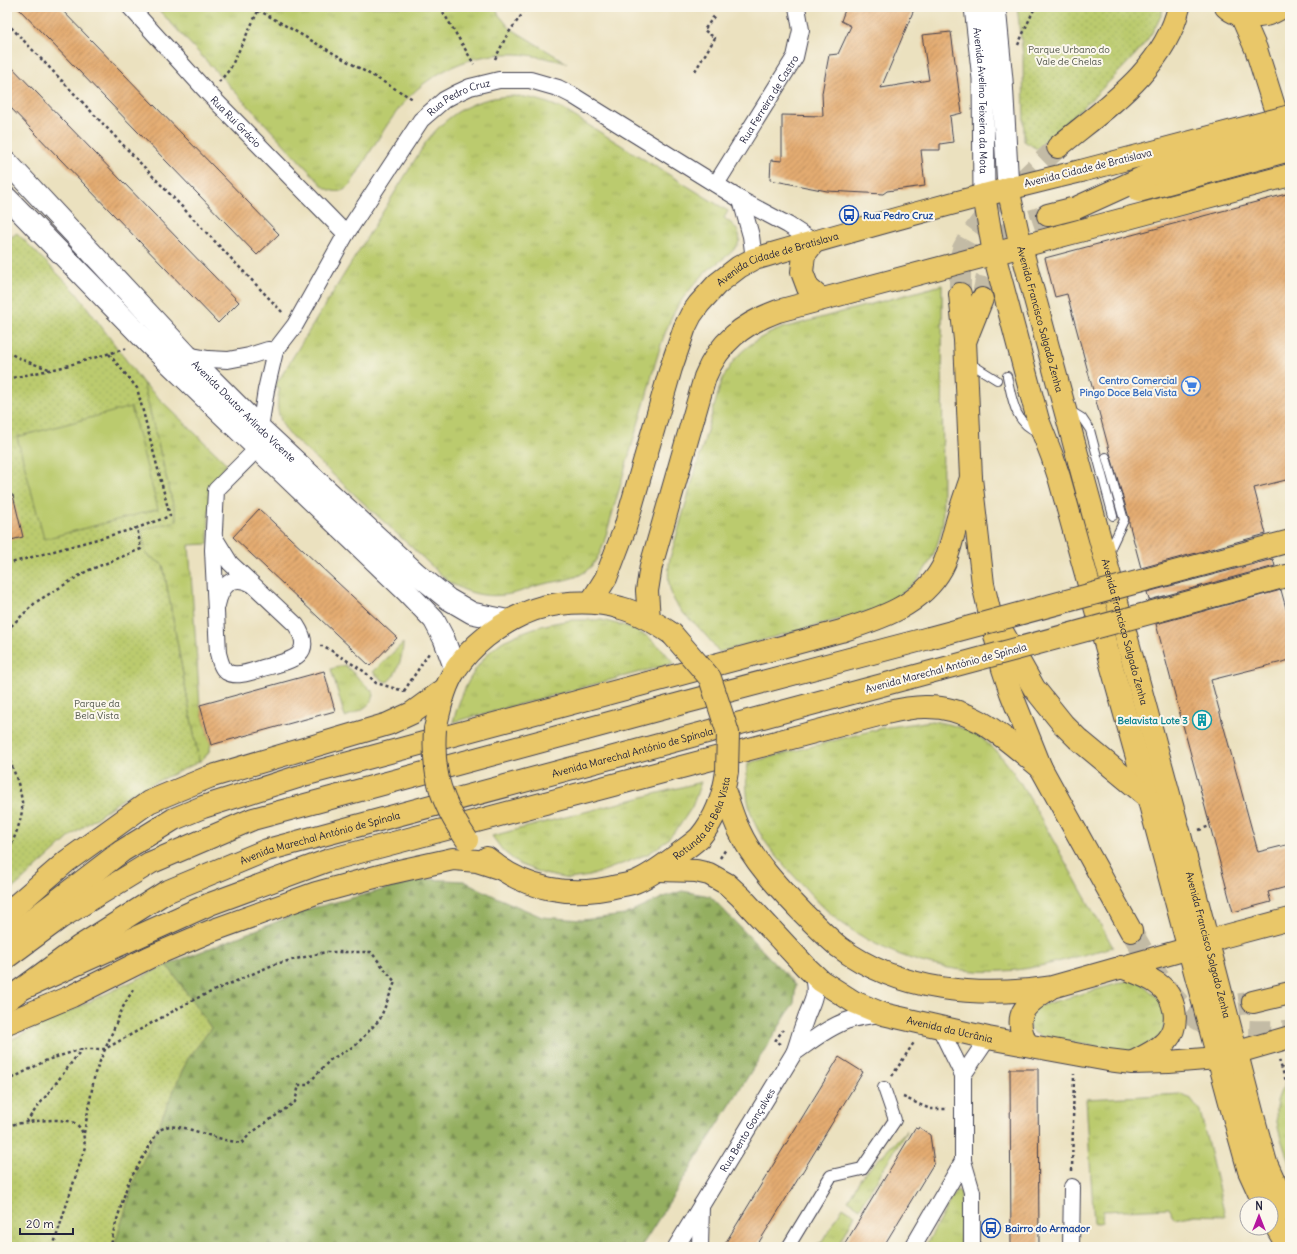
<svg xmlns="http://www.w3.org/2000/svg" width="1297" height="1254" font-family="Delius,sans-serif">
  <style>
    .grass { fill: url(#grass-tufts); stroke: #6e7654 }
    .forest { fill: url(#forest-firs); stroke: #5b684e }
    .park { fill: url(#park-dots); stroke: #6e7654 }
    .garden { fill: #bbcb6e; stroke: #6e7654 }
    .building { fill: url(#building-hatch) }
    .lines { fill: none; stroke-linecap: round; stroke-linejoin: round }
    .trunk-tunnel { stroke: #c3bba5; stroke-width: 22; stroke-dasharray: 22 11; stroke-linecap: butt }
    .service-casing { stroke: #403f4f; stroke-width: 10 }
    .pedestrian-casing { stroke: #403f4f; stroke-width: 14 }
    .minor-casing { stroke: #403f4f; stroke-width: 18 }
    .tertiary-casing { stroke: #403f4f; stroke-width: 23 }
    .primary-casing { stroke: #403f4f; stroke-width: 24 }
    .trunk-casing { stroke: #403f4f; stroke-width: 24 }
    .path { stroke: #403f4f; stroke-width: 2.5; stroke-dasharray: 3 3; stroke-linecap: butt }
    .service { stroke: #fff; stroke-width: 8 }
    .pedestrian { stroke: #fff; stroke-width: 12 }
    .minor { stroke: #fff; stroke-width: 16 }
    .tertiary { stroke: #fff; stroke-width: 21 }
    .primary { stroke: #e9c769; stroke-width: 22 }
    .trunk { stroke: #e9c769; stroke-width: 22 }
    .primary-bridge-casing { stroke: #403f4f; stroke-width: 24; stroke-linecap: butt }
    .trunk-bridge-casing { stroke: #403f4f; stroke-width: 24; stroke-linecap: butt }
    .primary-bridge { stroke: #e9c769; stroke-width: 22 }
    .trunk-bridge { stroke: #e9c769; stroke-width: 22 }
    .labels { text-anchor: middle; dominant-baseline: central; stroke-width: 4; stroke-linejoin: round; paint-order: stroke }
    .park-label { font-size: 10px; fill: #50554a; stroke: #fbf7ec }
    .street-label { font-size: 10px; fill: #22223b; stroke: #fbf7ec }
    .transit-label { font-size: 10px; font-weight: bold; fill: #164399; stroke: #fbf7ec; text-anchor: start }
    .shop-label { font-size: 10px; font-weight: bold; fill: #366cbe; stroke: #fbf7ec; text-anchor: end }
    .culture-label { font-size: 10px; font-weight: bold; fill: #0d838f; stroke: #fbf7ec; text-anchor: end }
  </style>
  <defs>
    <pattern id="grass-tufts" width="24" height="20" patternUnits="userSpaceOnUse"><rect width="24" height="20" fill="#bbcb6e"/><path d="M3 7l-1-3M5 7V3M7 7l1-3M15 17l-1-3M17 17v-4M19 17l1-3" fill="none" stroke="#a0ae60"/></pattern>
    <pattern id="forest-firs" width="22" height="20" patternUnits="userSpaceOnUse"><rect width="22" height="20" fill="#94af61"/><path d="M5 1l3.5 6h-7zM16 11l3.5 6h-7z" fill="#788e51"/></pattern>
    <pattern id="park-dots" width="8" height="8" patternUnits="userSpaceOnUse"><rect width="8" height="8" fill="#bbcb6e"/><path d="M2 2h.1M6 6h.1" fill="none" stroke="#a0ae60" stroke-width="1.8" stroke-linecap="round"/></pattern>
    <pattern id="building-hatch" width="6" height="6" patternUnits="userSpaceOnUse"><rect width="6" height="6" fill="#e4ac71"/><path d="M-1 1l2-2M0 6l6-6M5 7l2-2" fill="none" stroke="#b88c5e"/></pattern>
  </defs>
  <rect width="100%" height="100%" fill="#fbf7ec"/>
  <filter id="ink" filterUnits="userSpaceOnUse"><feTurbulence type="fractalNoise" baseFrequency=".025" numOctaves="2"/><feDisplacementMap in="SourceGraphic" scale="8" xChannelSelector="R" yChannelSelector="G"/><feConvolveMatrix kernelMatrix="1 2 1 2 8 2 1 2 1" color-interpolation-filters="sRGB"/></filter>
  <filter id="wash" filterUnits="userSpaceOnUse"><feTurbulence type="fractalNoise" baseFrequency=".012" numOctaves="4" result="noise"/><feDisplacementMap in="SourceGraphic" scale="16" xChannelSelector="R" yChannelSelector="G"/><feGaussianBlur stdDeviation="0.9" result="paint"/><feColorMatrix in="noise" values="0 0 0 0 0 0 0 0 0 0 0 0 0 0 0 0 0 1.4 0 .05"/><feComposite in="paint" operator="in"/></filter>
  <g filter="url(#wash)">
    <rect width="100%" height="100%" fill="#ebe1bf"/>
    <g class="grass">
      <path d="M156 7H496L499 15 510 28 567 63C550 59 534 55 516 54 474 52 428 72 401 106 382 130 367 158 350 185 342 194 332 193 323 186Z"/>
      <path d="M514 96C532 97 548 102 564 110L728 211 724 218C760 242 725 255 706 272 696 282 685 294 677 307 663 331 653 371 646 398 631 447 617 497 603 546 589 581 570 578 539 585 532 587 526 590 519 592 494 599 471 596 449 582L289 434C278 420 275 406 280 388L275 386 426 142C449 112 476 97 514 96Z"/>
      <path d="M942 285 943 522C934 568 915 589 873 610L719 652C713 644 706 635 699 628 695 623 690 620 685 615 669 599 666 580 670 558L721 383C733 354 754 338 783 328Z"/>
      <polygon points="143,383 227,464 210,486 208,544 189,545 200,705 211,745 208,754 199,762 163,565 146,554 141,529 177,521"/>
      <path d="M573 620H601L626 626 647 636 662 649 674 663 453 722C461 693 474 663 499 644 502 641 508 639 512 637 532 627 551 623 573 620Z"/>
      <path d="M403 643C403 655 398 675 387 682L382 680 373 672Z"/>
      <path d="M345 665 372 691 374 695C372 707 355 713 345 717L331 669Z"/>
      <path d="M932 721C950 724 968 728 983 739 1013 763 1030 800 1049 833 1070 871 1092 909 1113 947 1081 955 1049 966 1016 970 951 977 885 958 834 917 819 904 807 890 794 876 760 839 741 815 748 763L882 728Z"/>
      <polygon points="701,782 692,807 678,828 664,843 648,854 590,876 568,879 544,874 519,864 503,851 492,836"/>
      <polygon points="1130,980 1139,981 1166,1005 1163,1035 1135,1052 1123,1051 1047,1038 1040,1036 1030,1030 1028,1016 1039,1006"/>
      <path d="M1290 1076V1165C1284 1147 1276 1129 1276 1110 1275 1101 1284 1083 1290 1076Z"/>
      <polygon points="1181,1094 1192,1100 1200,1111 1225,1216 1196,1215 1174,1219 1168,1208 1103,1211 1102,1222 1094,1224 1086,1099"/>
      <polygon points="907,1130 860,1208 848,1200 862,1176"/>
      <polygon points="956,1190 961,1192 960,1247 925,1247"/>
      <polygon points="843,1207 855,1215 838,1247 810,1247 822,1242"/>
    </g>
    <polygon class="forest" points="425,879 464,881 498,898 542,917 582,920 625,915 664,897 682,891 710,896 796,985 794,1003 641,1247 114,1247 134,1181 187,1060 211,1028 167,965 309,909"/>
    <g class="park">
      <path d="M1017 7H1164C1156 34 1136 54 1117 74 1092 100 1064 124 1037 149L1024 141 1023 55Z"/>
      <polygon points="17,233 75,291 143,383 177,521 141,530 146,554 163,565 199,762 128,795 71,836 7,894 7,240"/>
      <polygon points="167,965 211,1028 187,1060 134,1181 114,1247 7,1247 7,1042 36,1027"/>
    </g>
    <polygon class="garden" points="131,407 158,509 44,539 17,437"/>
    <g id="blocks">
      <g class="building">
        <polygon points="17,7 59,7 279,234 257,255"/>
        <polygon points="846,7 915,7 881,88 929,80 922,35 951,32 962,113 950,116 953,142 940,144 940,150 921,150 925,186 887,191 883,194 866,193 827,191 770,180 771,160 782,161 782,115 823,116 822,93 829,55 838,54 851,26 841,21"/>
        <polygon points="7,62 239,302 218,323 7,104"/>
        <polygon points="1290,193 1290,479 1254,488 1266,534 1141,568 1129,523 1129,518 1110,453 1067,294 1055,297 1045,258"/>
        <polygon points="7,495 13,495 23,537 7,541"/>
        <polygon points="259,509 397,638 370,666 233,537"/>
        <polygon points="1273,559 1275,566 1149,600 1147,592"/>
        <polygon points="1281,590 1290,623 1290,660 1211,680 1258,852 1290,844 1290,886 1268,892 1271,902 1233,912 1156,624"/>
        <polygon points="324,671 335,711 211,745 200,705"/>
        <polygon points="839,1057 863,1072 811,1158 756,1247 723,1247"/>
        <polygon points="1010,1069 1038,1069 1039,1247 1011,1247"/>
        <polygon points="919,1127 930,1135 934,1163 883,1247 843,1247 915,1128 918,1129"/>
      </g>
    </g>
  </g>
  <g filter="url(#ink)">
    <use href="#blocks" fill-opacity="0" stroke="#403f4f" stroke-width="1"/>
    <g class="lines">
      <g class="trunk-tunnel">
        <polyline points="960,294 960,261 963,249 969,238 984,218 1058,147"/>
        <path d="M982 299C987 278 991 248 1008 233 1019 223 1035 220 1048 215"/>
        <path d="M1131 931C1150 963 1175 1016 1214 1026 1238 1033 1265 1031 1290 1031"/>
        <path d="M1206 1003C1222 1007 1238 1005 1253 1002"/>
      </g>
      <g class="service-casing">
        <g id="service">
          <polyline points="968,362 997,380"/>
          <path d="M1007 376C1012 397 1014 424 1038 432"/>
          <polyline points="1069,410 1082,418 1090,430 1113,516"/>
          <polyline points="1106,457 1124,520 1108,554"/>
        </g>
      </g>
      <g class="pedestrian-casing">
        <polyline id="pedestrian" points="788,1247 831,1176 862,1169 895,1120 884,1088"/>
      </g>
      <g class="minor-casing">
        <g id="minor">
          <path id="s1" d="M130 7 208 93 346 234"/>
          <path id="s2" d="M716 184 795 57 801 30 797 7"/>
          <polyline points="741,200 751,236 754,259"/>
          <polyline points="187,355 208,359 228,360 249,356 268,350 275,351"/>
          <path id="s3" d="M260 428 266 390 275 351 295 325 346 234 421 120 444 100 457 93 470 87 499 80H530L558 88 572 95 741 200 788 225 814 242"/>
          <path d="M214 537 230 563 296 625C317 657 288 661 263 668 253 671 237 678 227 672 221 668 220 660 218 653L213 550 216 490 257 449"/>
          <path d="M217 605C221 586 232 573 252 584"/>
          <polyline points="940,1028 963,1075 963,1161 972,1192 972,1247"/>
          <path d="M794 1053C810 1042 827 1028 846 1021 858 1017 870 1015 883 1014"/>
          <polyline points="963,1075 988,1038"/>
          <path id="s4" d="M676 1247 794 1053C798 1043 800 1033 804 1023 811 1001 819 998 812 973"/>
          <polyline points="700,1247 701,1206"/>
          <polyline points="913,1247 963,1161"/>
          <polyline points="1071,1247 1072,1187"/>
        </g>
      </g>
      <g class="tertiary-casing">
        <g id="tertiary">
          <path id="s5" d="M975 7 983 79 984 195"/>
          <polyline points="995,7 1002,80 1008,188"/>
          <path id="s6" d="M7 162 187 355 260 428 416 573 448 599 472 613 510 621"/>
          <polyline points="7,198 148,343 407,592 434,620 444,639 455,669"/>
        </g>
      </g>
      <g class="primary-casing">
        <g id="primary">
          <path id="s7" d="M1008 188 1021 247 1180 835 1256 1127 1266 1163 1280 1194 1290 1211"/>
          <polyline points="984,195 994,254 1038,420 1052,456 1059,477 1148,797 1238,1132 1249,1171 1264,1204"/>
          <polyline points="814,242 804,255 802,272 808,288 821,299"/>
          <path id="s8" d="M591 602 606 578 625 528 671 368 685 327 691 315 699 304 717 284 739 267 754 259C863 228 971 197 1081 171"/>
          <path d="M649 619 647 591 651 566 705 377C719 342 743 324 778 311L1083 230"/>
          <path d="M724 790C729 803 733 818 739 830 753 861 778 887 802 912 814 924 826 936 839 947 899 992 981 998 1052 987L1208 943 1222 937 1290 919"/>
          <path id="s9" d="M658 870 696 871 709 874 727 884 741 897 806 967 821 981 854 1002 883 1014 988 1038 1108 1060 1132 1063 1169 1062 1217 1058 1290 1037"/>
          <path d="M1121 967C1134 972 1147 976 1158 984 1175 996 1181 1023 1167 1040 1159 1050 1145 1056 1133 1062"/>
          <path d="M1027 1045C1012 1015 1024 1005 1049 989"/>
          <polyline points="1271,1218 1288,1247"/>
        </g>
      </g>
      <g class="trunk-casing">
        <g id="trunk">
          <path d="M1226 7C1240 20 1267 19 1282 7"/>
          <polyline points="1241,15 1256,49 1274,106"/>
          <path d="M1058 147C1105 108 1164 70 1179 7"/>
          <polyline points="1048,215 1076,208"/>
          <polyline points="960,294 965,340 971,478 983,584 1003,669 1011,693 1041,768 1131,931"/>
          <polyline points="966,339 982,299"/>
          <polyline points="1003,633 1034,688 1063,724 1078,739 1148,797"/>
          <path d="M435 729C440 709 444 686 456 669 471 646 498 625 523 614 550 601 593 599 621 608 640 613 656 623 672 634"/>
          <path id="s10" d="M487 858C524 890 571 898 618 886 623 885 630 884 635 882 650 876 663 866 676 856 683 850 693 844 700 837 716 818 724 795 727 771"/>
          <polyline points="7,913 67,861 149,802 209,777 388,724 412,713 445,689"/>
          <path d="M7 939 122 851 174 819 203 807 304 775 841 631C879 619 921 606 942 568 949 555 952 539 956 525 960 509 966 493 971 478"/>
          <polyline points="7,957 60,918 150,863 253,819 683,703 929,638"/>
          <path d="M26 987 210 904 329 860 886 713C898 710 912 707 925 707 974 706 1005 739 1041 768"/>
          <path id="s11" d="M7 1000 79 947 166 892 267 850 938 670"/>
          <polyline points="1253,1002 1290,993"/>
          <polyline points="7,1023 72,996 150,957 211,931 316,893 390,873 453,859 477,861 499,868"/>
        </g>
      </g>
      <g class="path">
        <polyline points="253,7 413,99"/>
        <polyline points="440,7 474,64"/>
        <polyline points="7,23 284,314"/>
        <polyline points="1018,45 1035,7"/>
        <polyline points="495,59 507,35 523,13"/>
        <polyline points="695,71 715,38 704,30 715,15"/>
        <polyline points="219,82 230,69 260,7"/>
        <polyline points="7,352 25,361 49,369"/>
        <polyline points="109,354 137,388 170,516 137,528"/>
        <polyline points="7,379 59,368 128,348"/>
        <polyline points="7,564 137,528 141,549 87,571 36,602 7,630"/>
        <polyline points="320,646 324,646 365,672 376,683 404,691 405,695"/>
        <polyline points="404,691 429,653"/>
        <path d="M7 755C14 770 20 786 22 802 24 817 13 841 7 855"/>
        <polyline points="1199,830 1210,826"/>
        <polyline points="720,858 726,849"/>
        <polyline points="780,1044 775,1041 783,1030"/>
        <polyline points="1279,1060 1285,1078 1290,1088"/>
        <polyline points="892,1076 915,1041"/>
        <polyline points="7,1081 47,1060 82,1049 105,1049 195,999 275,964 326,952 371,952 395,982 380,1019 356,1045 330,1060 307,1085 299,1085 295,1102 250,1134 242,1143 225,1140 185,1128 169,1126 159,1130 128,1183 113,1233 111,1247"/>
        <polyline points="903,1097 930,1109 947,1109"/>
        <polyline points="26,1122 82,1049"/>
        <path d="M7 1126C20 1122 66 1116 76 1124 84 1130 84 1139 85 1147L53 1247"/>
        <polyline points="84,1133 95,1073 123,1007 134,988"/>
        <polyline points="1072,1171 1074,1074"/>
      </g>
      <use href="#service" class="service"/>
      <use href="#pedestrian" class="pedestrian"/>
      <use href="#minor" class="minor"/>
      <use href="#tertiary" class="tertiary"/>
      <use href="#primary" class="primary"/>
      <use href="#trunk" class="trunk"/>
      <g class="primary-bridge-casing">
        <g id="primary-bridge">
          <polyline points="1081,171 1290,116"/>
          <polyline points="1083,230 1290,175"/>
        </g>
      </g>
      <g class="trunk-bridge-casing">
        <g id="trunk-bridge">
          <polyline points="1139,191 1290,150"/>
          <polyline points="1076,208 1166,167 1290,133"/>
          <polyline points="672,634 710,678 728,733 727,771"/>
          <polyline points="929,638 1290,541"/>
          <polyline points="938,670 1290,575"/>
          <path d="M435 729C432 775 441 802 467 840"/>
        </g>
      </g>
      <use href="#primary-bridge" class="primary-bridge"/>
      <use href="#trunk-bridge" class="trunk-bridge"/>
    </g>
  </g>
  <defs>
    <g id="bus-ring" transform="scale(1)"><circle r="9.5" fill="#fbf7ec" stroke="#1a4fb4" stroke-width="1.5"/><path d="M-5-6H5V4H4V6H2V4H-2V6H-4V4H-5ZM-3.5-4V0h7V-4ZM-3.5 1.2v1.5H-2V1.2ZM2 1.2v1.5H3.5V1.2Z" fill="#1a4fb4"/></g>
    <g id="supermarket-ring" transform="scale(1)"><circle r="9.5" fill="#fbf7ec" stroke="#3f7fe0" stroke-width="1.5"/><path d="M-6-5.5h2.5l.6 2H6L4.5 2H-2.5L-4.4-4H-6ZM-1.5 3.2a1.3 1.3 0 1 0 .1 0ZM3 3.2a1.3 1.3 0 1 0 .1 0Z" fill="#3f7fe0"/></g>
    <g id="building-ring" transform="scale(1)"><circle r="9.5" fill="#fbf7ec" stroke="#0f9aa8" stroke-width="1.5"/><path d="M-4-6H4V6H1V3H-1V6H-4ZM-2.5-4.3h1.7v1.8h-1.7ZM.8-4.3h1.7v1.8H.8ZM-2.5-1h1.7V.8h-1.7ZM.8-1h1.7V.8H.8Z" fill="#0f9aa8"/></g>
  </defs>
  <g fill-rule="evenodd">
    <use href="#bus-ring" x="849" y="215"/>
    <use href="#supermarket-ring" x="1191" y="386"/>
    <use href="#building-ring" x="1202" y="720"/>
    <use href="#bus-ring" x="991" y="1228"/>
  </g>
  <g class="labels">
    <g class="park-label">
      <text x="1069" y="49">Parque Urbano do<tspan x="1069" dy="12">Vale de Chelas</tspan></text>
      <text x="97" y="703">Parque da<tspan x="97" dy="12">Bela Vista</tspan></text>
    </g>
    <g class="street-label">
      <text stroke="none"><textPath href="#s3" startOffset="397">Rua Pedro Cruz</textPath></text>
      <text stroke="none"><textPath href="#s2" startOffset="100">Rua Ferreira de Castro</textPath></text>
      <text stroke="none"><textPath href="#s5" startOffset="94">Avenida Avelino Teixeira da Mota</textPath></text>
      <text stroke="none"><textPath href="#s1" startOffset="156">Rua Rui Grácio</textPath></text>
      <text transform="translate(1088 168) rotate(-14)">Avenida Cidade de Bratislava</text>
      <text stroke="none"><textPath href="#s8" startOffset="412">Avenida Cidade de Bratislava</textPath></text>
      <text stroke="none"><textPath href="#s7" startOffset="135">Avenida Francisco Salgado Zenha</textPath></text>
      <text stroke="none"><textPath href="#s6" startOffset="344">Avenida Doutor Arlindo Vicente</textPath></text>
      <text stroke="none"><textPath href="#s7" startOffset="459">Avenida Francisco Salgado Zenha</textPath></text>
      <text transform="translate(946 668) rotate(-15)">Avenida Marechal António de Spínola</text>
      <text stroke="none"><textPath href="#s11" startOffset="680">Avenida Marechal António de Spínola</textPath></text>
      <text stroke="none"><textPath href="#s10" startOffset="253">Rotunda da Bela Vista</textPath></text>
      <text stroke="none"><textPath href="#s11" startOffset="356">Avenida Marechal António de Spínola</textPath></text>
      <text stroke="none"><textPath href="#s7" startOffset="783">Avenida Francisco Salgado Zenha</textPath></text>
      <text stroke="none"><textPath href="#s9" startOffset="346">Avenida da Ucrânia</textPath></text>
      <text stroke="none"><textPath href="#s4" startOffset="137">Rua Bento Gonçalves</textPath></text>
    </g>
    <g class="transit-label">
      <text x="863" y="215">Rua Pedro Cruz</text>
      <text x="1005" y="1228">Bairro do Armador</text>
    </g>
    <g class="shop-label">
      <text x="1177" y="380">Centro Comercial<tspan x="1177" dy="12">Pingo Doce Bela Vista</tspan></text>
    </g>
    <g class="culture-label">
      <text x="1188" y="720">Belavista Lote 3</text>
    </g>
  </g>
  <rect width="1297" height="1254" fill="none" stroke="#fbf7ec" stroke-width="24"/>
  <g transform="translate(1259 1216)"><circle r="19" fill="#fbf7ec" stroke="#a4a2a5"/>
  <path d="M0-3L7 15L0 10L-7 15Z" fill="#b5179e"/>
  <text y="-6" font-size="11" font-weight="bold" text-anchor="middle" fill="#22223b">N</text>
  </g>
  <path d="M20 1228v6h53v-6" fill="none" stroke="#22223b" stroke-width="2"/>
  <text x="26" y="1228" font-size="12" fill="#22223b" stroke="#fbf7ec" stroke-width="3" paint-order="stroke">20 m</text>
</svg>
